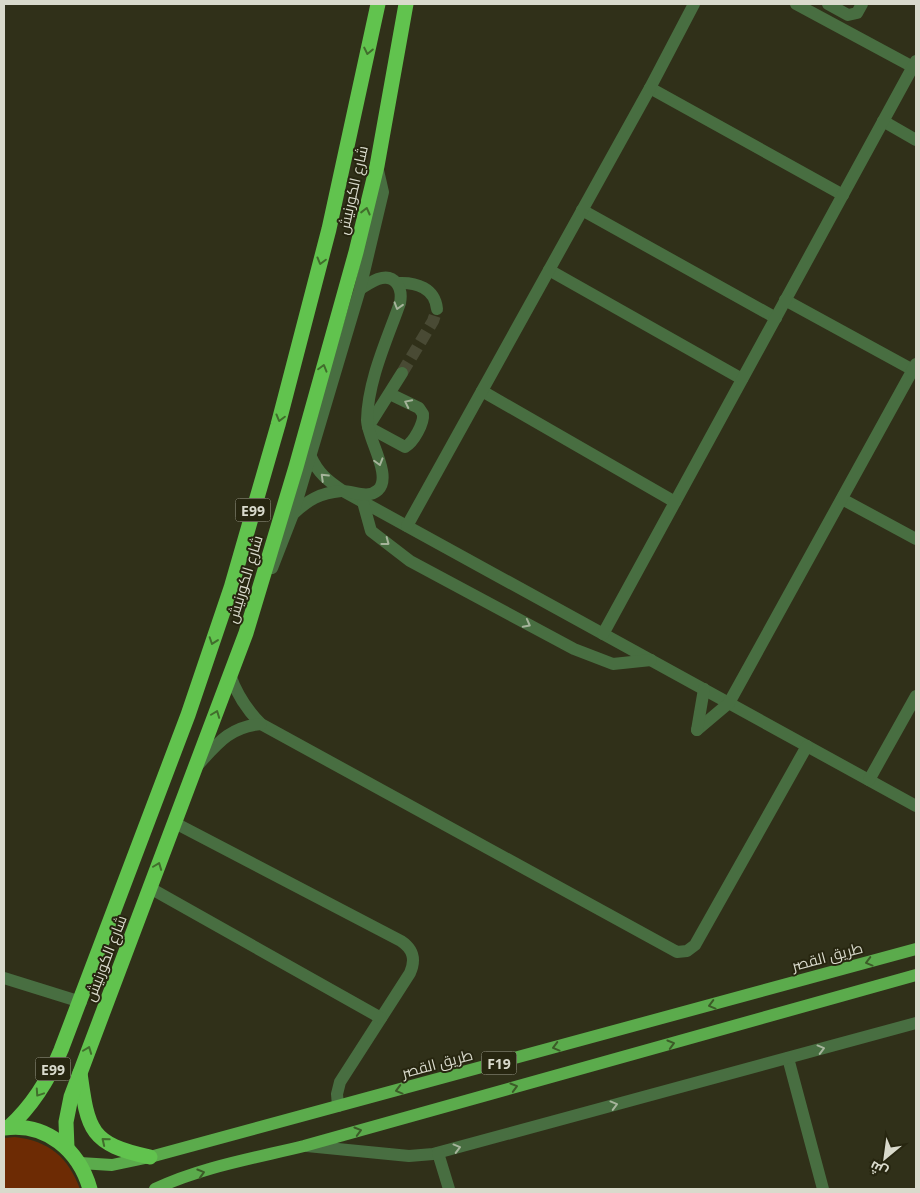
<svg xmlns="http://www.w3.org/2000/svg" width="920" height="1193" font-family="'Noto Sans',Cairo,sans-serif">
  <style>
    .green { fill: #6d2b04 }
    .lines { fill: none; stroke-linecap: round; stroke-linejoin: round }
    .minor-tunnel { stroke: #494a34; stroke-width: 12; stroke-dasharray: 12 6; stroke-linecap: butt }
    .minor { stroke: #486e41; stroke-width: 12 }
    .major { stroke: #5bab4c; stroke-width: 12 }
    .highway { stroke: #61c34e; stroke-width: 15 }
    .oneway { stroke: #416d2c }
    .oneway2 { stroke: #a6b49b }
    .oneway3 { stroke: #3c5b28 }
    .labels { text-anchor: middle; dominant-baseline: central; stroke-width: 4; stroke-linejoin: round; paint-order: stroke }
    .shield { fill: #272610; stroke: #a4a494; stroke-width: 1 }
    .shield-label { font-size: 14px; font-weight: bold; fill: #d9dacc }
    .street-label { font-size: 15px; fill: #d9dacc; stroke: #272610 }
  </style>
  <rect width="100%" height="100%" fill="#303019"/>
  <path class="green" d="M15 1137C49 1141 68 1157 80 1189H4V1138Z"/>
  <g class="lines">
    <polyline class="minor-tunnel" points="402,373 433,321 437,309"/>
    <g class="minor">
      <polyline points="796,4 913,67"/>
      <polyline points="828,4 848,15 857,13 862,4"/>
      <polyline points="650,88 843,195"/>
      <polyline points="883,121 916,140"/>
      <polyline points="582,210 776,318"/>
      <polyline points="549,270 742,379"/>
      <path d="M398 283C416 282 435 288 437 309"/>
      <polyline points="785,300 913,370"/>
      <polyline points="482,391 675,502"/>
      <path d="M390 394 419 408 423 414C424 423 414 442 405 447L368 427 402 373"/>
      <path d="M311 457C318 473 328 481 343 491L916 806"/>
      <polyline points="842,499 916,539"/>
      <polyline points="363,502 371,531 410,561 574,649 613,664 651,660"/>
      <path d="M293 514C308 500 320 493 341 491 352 490 367 500 378 490 393 476 367 438 367 420 368 380 387 340 400 303 403 288 395 273 378 279 372 281 365 286 360 289"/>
      <polyline points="407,526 650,88 694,4"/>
      <polyline points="272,568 293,514 360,289 383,192 377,166"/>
      <polyline points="603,634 916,61"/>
      <path d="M230 675C237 695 247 710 261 724L677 952 687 951 695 945 807 746"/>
      <polyline points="697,730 729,703 916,364"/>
      <polyline points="697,730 704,689"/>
      <path d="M197 766C217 744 229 727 261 724"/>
      <polyline points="869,780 916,696"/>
      <path d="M175 823 401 941C413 949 416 959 410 973L340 1082 337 1094 338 1106"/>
      <polyline points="150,888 381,1018"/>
      <polyline points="4,978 81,1002"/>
      <polyline points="788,1058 823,1189"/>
      <polyline points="307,1146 409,1156 433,1154 916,1023"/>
      <polyline points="438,1153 449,1189"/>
    </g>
    <g class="major">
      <polyline points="80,1163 112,1165 150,1157 916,949"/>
      <path d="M155 1189C201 1167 255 1158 304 1146L916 975"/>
    </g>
    <g class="highway">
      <path d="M80 1073C88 1131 90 1144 150 1157"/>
      <path d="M9 1127C33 1105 49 1079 61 1050L188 715 231 588 278 425 329 229 378 4"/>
      <path d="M4 1128C46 1122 79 1150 90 1189"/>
      <polyline points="67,1148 66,1122 71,1097 246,633 296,467 356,252 377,166 406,4"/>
    </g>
  </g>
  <defs><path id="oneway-chevron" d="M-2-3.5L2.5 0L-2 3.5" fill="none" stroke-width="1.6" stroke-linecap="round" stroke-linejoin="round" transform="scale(1.25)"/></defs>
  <g class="oneway">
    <use href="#oneway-chevron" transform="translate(368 51) rotate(102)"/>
    <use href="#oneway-chevron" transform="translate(366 211) rotate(-76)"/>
    <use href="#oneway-chevron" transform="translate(321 261) rotate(105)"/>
    <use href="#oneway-chevron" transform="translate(323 368) rotate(-74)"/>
    <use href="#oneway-chevron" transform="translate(280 418) rotate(105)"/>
    <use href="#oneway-chevron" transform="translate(213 641) rotate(109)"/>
    <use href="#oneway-chevron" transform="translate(216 714) rotate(-69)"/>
    <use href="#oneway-chevron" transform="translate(158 866) rotate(-69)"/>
    <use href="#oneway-chevron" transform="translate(88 1050) rotate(-69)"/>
    <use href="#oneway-chevron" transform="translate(39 1093) rotate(124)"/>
    <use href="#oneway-chevron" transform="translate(105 1141) rotate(-141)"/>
  </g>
  <g class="oneway2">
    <use href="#oneway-chevron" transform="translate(398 306) rotate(107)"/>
    <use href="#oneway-chevron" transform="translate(408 403) rotate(-154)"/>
    <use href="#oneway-chevron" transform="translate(379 462) rotate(74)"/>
    <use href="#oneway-chevron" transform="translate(324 477) rotate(-136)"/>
    <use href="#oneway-chevron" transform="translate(386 542) rotate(37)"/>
    <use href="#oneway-chevron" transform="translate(527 624) rotate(28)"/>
    <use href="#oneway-chevron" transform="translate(821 1049) rotate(-15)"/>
    <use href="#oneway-chevron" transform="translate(614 1105) rotate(-15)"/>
    <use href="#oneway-chevron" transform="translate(457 1148) rotate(-15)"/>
  </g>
  <g class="oneway3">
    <use href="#oneway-chevron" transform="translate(869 962) rotate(165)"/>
    <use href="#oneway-chevron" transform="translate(712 1005) rotate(165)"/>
    <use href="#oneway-chevron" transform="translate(671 1044) rotate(-16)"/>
    <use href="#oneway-chevron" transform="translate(556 1047) rotate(165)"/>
    <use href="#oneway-chevron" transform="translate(514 1087) rotate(-16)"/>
    <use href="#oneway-chevron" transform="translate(399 1090) rotate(165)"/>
    <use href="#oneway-chevron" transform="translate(358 1131) rotate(-16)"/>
    <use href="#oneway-chevron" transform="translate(201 1173) rotate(-17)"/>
  </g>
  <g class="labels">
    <g class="shield">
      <rect x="235.5" y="498.5" width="35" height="23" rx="4"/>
      <rect x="481.5" y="1051.5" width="35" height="23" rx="4"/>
      <rect x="35.5" y="1057.5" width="35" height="23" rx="4"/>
    </g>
    <g class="shield-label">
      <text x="253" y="510">E99</text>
      <text x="499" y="1063">F19</text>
      <text x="53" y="1069">E99</text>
    </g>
    <g class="street-label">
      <text transform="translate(352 190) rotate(-77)">شارع الكورنيش</text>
      <text transform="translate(244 579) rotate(-73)">شارع الكورنيش</text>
      <text transform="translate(827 956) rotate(-15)">طريق القصر</text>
      <text transform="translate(105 958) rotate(-69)">شارع الكورنيش</text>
      <text transform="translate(437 1063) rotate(-15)">طريق القصر</text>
    </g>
  </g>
  <rect width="920" height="1193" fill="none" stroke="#d9dacc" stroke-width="10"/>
  <g transform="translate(885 1158) rotate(209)" stroke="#272610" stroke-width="4" paint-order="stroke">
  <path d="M0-4L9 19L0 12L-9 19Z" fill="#d9dacc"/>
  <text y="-8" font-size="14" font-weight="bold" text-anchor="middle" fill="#d9dacc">ش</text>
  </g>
</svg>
